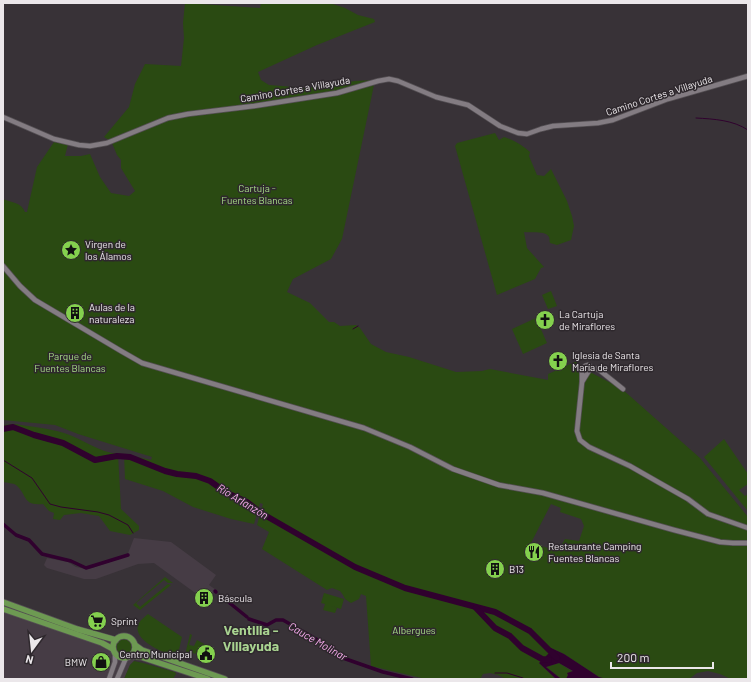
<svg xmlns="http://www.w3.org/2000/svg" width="751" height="682" font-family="Barlow,sans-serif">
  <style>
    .built { fill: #463c45 }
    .green { fill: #2a4a12; fill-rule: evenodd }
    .water { fill: #30012e; fill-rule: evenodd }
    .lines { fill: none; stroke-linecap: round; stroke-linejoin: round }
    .stream { stroke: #30012e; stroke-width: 1 }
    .canal { stroke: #30012e; stroke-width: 3.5 }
    .river { stroke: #30012e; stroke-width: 6 }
    .secondary-casing { stroke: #544f53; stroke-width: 6 }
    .highway-casing { stroke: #544f53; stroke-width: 7 }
    .secondary { stroke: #837c82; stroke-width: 4.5 }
    .highway { stroke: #6d9a52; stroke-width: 5.5 }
    .labels { text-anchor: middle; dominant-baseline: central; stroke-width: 3; stroke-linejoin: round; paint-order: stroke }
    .street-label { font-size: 10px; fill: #ebe7ea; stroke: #2e282d }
    .park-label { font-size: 10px; fill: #a7dc87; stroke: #2e282d }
    .poi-label { font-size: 10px; fill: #ebe7ea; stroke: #2e282d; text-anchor: start }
    .water-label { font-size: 11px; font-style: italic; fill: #fbadf1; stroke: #2e282d }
    .district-label { font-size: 14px; font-weight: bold; fill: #a9d491; stroke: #2e282d }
  </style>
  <rect width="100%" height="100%" fill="#383237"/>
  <g class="built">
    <polygon points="134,538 171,542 216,575 209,585 216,590 205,600 154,563 138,564 96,579 84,579 47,568 44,565 47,558 68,562 76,567 86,569 92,568 127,556"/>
    <polygon points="3,599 28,609 139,647 134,661 130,665 124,679 3,679"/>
  </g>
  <g class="green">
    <path d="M185 3 260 8 261 3H330L345 8 358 15 374 19 375 22 317 45 258 72 261 80 269 85 307 88 355 81 375 80 342 239 331 259 293 279 287 292 310 303 329 322H334L340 326 356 325 360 328 371 344 386 352 409 357 456 372 482 371 490 369 548 380V374L577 361 581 387H583L585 380 590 372 622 389 700 458 748 517V679H731L720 674 708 671 697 673 689 679H606L599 677 564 654 551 648V652L539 663 556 679H506L498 675 490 673 483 674 480 679H426L371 666 366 596 361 594 359 599 351 603 345 599 343 595 340 591 332 588 327 590 262 549 269 532 257 525 263 504 260 503 254 524 231 519 193 507 163 491 125 479 124 454 151 460 152 457 78 434 55 425 3 420V199C12 203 21 202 25 212H27L37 167 54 142 68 144 65 156H81L90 154 100 177 111 193 129 196 135 191 121 168V160L117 155 112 143 185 113 109 140 104 137 129 107 135 84 145 64 181 66 184 38 183 23ZM551 504 561 508 560 512 581 519 584 526 579 541 565 539 558 551 531 543Z"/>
    <path d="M495 133 499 140 504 137C514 140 523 146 530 152L529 156 537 175 544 176 551 169 567 201 572 216 574 226 571 240 557 245 550 243C549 241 550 239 549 237 546 230 530 233 524 232L527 248 544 267 541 268 535 279 497 295 455 146 457 143Z"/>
    <polygon points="551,291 557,306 548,309 542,295"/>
    <polygon points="536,318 547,343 523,354 512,329"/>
    <path d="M15 424C32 427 48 428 64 433 83 439 98 452 118 454L121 509 139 526V530L130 535 110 531 99 516 81 513 64 515 60 520 53 519 54 513 49 511 43 504C22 506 28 495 16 485 13 483 7 483 3 482V425Z"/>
    <polygon points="724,439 748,474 748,484 739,490 745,496 748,494 747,510 704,457"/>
    <polygon points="165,577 173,583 168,583 164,580 136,603 140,607 168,584 171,585 140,610 133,605"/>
    <polygon points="324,593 344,599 341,609 331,606 337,608 335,613 323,610 325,604 321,603"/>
    <path d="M148 614 182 637 177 658C165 653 130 640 139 623 141 619 145 617 148 614Z"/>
    <polygon points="190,634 192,635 189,645 194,646 197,640 208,646 205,653 202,652 200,655 193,653 192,657 185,655"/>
    <circle cx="124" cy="647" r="8"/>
    <polygon points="134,661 143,663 175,672 176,674 173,679 124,679 130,665"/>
    <polygon points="559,663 573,672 568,673 568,675 566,679 560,678 546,667"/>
  </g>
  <path class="water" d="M551 648 564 654 599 677 606 679H556L539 663 550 652ZM559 663 573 671 567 673 568 675 566 679 560 678 546 667Z"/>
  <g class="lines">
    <g class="stream">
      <path d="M696 118C714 119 733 120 748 130"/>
      <polyline points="353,329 358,326"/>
      <polyline points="3,460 32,478 50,504 61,507 98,512 109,515 128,525 133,533"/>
      <polyline points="495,673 507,673 523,678"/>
    </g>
    <g class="canal">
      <polyline points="3,524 16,535 29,540 42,554 71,561 86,568 128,555"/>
      <polyline points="215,591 216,592"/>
      <polyline points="221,596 247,617"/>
      <polyline points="249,619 267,625 276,620 283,620 316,639 343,658 383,672 412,679"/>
    </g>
    <g class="river">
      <polyline points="3,429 13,427 34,435 63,443 95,460 117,456 130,457 165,471 177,474 196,476 210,481 227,493 247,502 261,513 355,567 405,588 495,612 530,631 557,658"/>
      <polyline points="476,608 495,628 510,636 522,648 542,659 549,660"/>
    </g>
    <g class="secondary-casing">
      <g id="secondary">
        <polyline points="3,117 54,139 79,145 90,146 107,143 168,118 188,114 254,106 337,93 378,81 389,79 398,81 436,97 468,105 500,126 518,133 527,134 541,129 553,126 598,123 613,120 668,99 748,76"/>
        <polyline points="3,266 20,286 35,300 121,351 142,363 364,428 410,447 453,469 499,485 543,493 674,530 720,542 733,543 748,543"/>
        <polyline points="590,368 598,369 623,389"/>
        <polyline points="582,382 590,369 590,366 588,365 585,366 582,370 582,382 577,431 580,440 589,447 630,466 658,482 688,499 708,514 748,528"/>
        <polyline points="109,679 115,662 115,654"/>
        <polyline points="117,679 126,658"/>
      </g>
    </g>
    <g class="highway-casing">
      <g id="highway">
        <polyline points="3,602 77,629 116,640"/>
        <polyline points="3,609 102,643 113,649"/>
        <circle cx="124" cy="647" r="11"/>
        <polyline points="135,645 142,650 225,679"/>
        <polyline points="130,656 141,657 208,679"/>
      </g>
    </g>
    <use href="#secondary" class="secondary"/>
    <use href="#highway" class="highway"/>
  </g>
  <defs>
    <g id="sight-disc" transform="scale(1)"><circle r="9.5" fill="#84d04e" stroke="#2e282d"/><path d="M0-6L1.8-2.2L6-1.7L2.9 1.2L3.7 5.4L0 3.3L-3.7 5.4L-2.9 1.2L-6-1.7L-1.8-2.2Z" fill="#111"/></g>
    <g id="building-disc" transform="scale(1)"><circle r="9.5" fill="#84d04e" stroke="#2e282d"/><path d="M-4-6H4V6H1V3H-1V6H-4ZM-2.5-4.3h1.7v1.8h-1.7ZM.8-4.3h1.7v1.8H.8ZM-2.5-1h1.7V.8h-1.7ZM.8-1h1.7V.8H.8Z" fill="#111"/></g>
    <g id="church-disc" transform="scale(1)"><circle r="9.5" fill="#84d04e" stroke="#2e282d"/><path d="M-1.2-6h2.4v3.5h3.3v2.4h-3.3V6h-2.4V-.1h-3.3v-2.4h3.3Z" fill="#111"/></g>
    <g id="restaurant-disc" transform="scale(1)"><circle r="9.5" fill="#84d04e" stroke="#2e282d"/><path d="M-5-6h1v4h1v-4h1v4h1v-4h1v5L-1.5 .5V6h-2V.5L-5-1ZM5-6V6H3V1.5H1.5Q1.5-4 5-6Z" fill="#111"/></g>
    <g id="supermarket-disc" transform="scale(1)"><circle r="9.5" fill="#84d04e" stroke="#2e282d"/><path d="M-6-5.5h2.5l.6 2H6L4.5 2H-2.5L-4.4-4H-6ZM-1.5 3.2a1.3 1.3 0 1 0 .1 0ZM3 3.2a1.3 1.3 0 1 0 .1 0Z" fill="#111"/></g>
    <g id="civic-disc" transform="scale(1)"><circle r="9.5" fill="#84d04e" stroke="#2e282d"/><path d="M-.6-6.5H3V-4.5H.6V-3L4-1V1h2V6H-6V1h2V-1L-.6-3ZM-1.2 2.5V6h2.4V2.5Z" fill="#111"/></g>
    <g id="shop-disc" transform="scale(1)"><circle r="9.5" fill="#84d04e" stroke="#2e282d"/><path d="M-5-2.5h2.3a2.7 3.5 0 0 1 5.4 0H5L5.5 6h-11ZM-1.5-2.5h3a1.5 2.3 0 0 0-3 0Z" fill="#111"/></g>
  </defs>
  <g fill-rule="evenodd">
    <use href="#sight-disc" x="71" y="250"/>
    <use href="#building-disc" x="75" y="313"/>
    <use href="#church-disc" x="545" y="320"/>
    <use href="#church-disc" x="558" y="361"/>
    <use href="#restaurant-disc" x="534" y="552"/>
    <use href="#building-disc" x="495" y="569"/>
    <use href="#building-disc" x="204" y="598"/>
    <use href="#supermarket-disc" x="97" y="621"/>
    <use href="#civic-disc" x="206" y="654"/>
    <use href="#shop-disc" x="101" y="662"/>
  </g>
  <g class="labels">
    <g class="street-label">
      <text transform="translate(295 89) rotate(-10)">Camino Cortes a Villayuda</text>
      <text transform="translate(659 95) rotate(-18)">Camino Cortes a Villayuda</text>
    </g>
    <g class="park-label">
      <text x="257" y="188">Cartuja -<tspan x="257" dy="12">Fuentes Blancas</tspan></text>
      <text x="70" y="356">Parque de<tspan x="70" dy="12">Fuentes Blancas</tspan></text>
      <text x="414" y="630">Albergues</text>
    </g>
    <g class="poi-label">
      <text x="85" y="244">Virgen de<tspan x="85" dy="12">los Álamos</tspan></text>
      <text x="89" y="307">Aulas de la<tspan x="89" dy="12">naturaleza</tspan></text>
      <text x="559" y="314">La Cartuja<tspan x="559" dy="12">de Miraflores</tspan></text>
      <text x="572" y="355">Iglesia de Santa<tspan x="572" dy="12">María de Miraflores</tspan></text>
      <text x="548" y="546">Restaurante Camping<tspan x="548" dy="12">Fuentes Blancas</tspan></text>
      <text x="509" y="569">B13</text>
      <text x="218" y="598">Báscula</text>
      <text x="111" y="621">Sprint</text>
      <text x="192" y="654" text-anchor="end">Centro Municipal</text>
      <text x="87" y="662" text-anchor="end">BMW</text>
    </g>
    <g class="water-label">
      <text transform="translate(243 501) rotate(31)">Río Arlanzón</text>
      <text transform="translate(318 641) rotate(30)">Cauce Molinar</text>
    </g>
    <g class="district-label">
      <text x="251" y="629">Ventilla -<tspan x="251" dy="16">Villayuda</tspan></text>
    </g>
  </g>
  <rect width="751" height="682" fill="none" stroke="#ebe7ea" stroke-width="8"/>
  <g transform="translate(32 650) rotate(195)" stroke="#2e282d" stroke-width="3" paint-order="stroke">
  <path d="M0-3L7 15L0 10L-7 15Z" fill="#ebe7ea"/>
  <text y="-6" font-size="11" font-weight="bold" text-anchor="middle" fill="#ebe7ea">N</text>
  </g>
  <path d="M611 662v6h102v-6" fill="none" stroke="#ebe7ea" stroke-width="2"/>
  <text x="617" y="662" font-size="12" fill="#ebe7ea" stroke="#2e282d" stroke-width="3" paint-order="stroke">200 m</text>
</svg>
